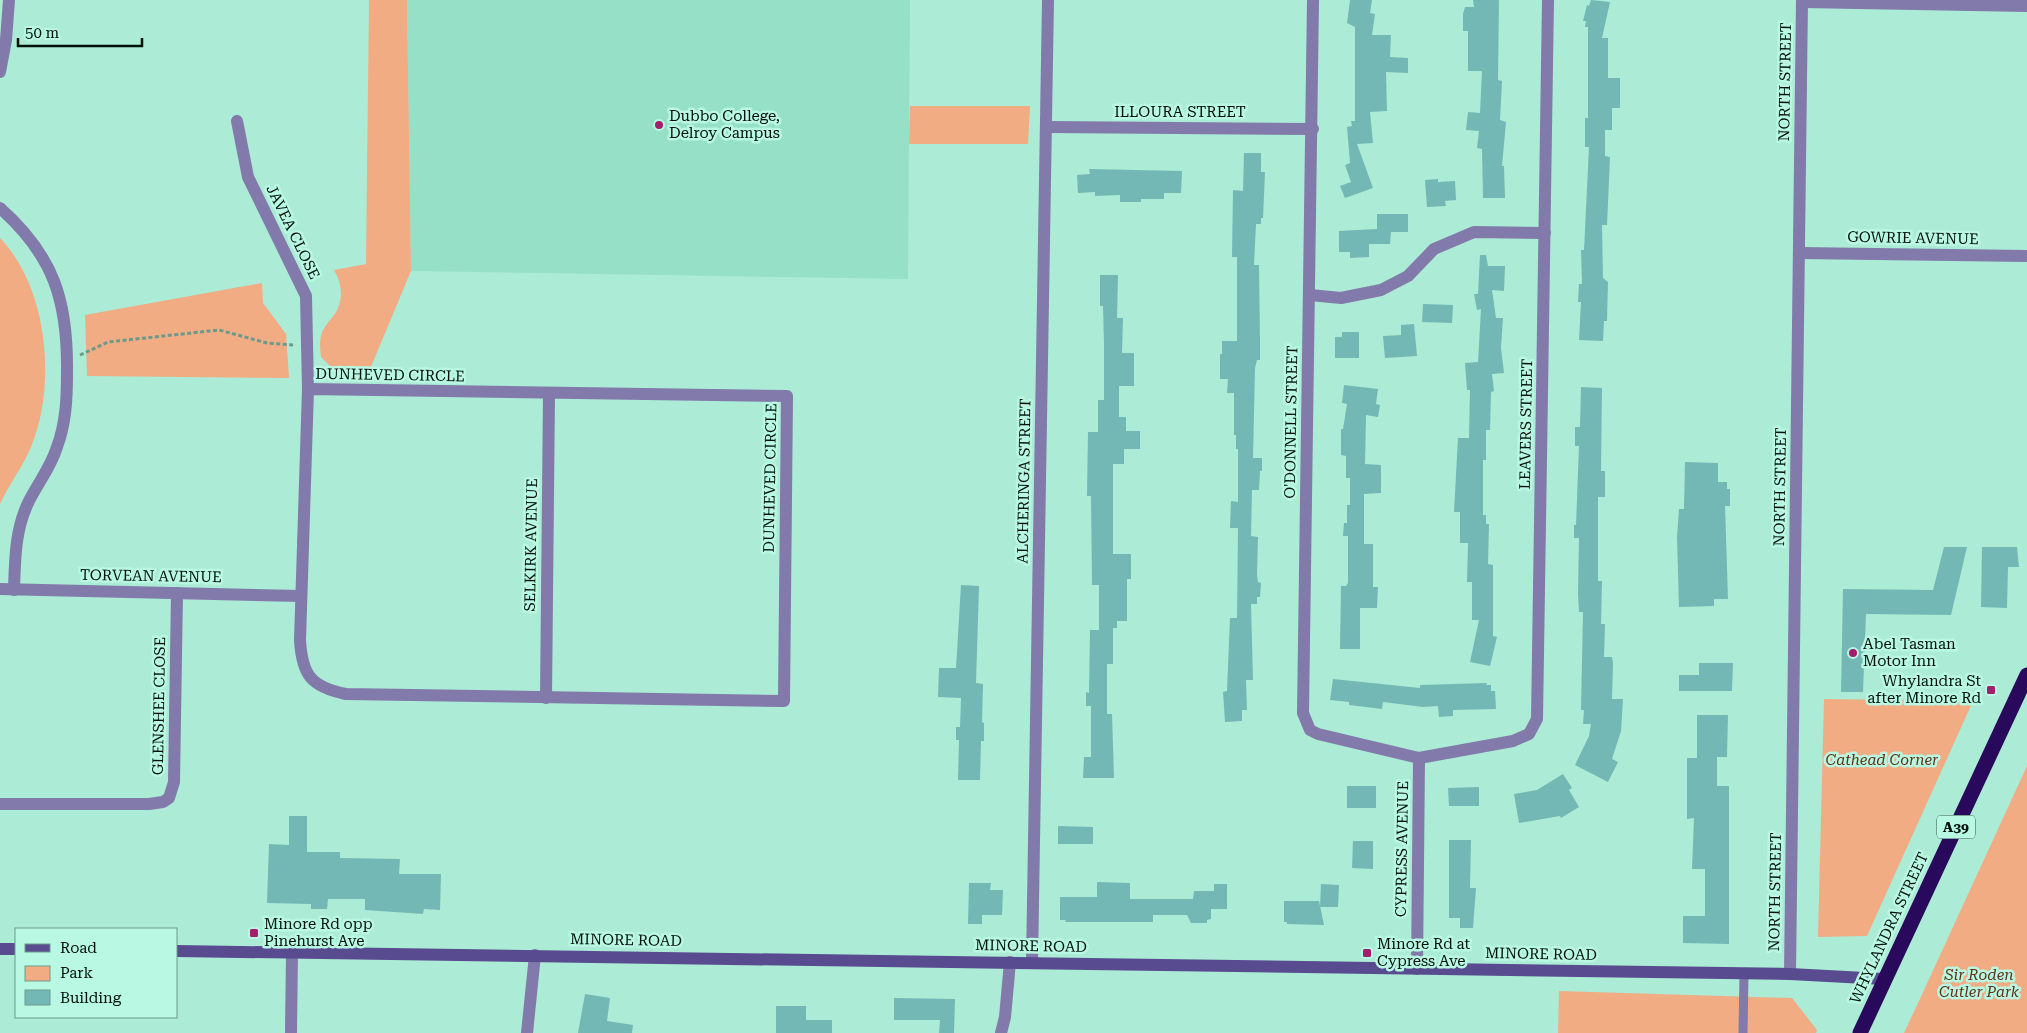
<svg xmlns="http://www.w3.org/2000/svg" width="2027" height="1033" font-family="'Roboto Serif',serif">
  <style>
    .built { fill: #97e0c8 }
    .green { fill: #f1ac84 }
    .building { fill: #73b8b4 }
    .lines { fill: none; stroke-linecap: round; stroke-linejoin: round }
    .path { stroke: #6c9a8a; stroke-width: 3; stroke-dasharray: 4 2.5; stroke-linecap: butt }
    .lane { stroke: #827aab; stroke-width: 9 }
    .street { stroke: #827aab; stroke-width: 12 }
    .secondary { stroke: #594b90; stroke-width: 12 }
    .highway { stroke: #28095b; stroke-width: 15 }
    .poi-dot { fill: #a31e6b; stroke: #b9f8e2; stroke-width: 2 }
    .labels { text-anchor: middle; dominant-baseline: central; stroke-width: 5; stroke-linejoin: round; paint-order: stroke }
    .shield { fill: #b9f8e2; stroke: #38564b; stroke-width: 1 }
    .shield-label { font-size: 14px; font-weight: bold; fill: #00100a }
    .street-label { font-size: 15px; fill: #00100a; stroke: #b9f8e2 }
    .poi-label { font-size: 15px; fill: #00100a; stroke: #b9f8e2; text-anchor: start }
    .park-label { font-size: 15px; font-style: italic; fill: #5f3113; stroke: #b9f8e2 }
  </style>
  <rect width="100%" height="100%" fill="#acebd5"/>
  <polygon class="built" points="407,0 910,0 908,279 411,271"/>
  <g class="green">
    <path d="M369 0H407L411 271 370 369H333L321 357C320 348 319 338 323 330 326 324 331 319 335 314 344 300 342 283 334 270L366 264Z"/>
    <polygon points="910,106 1030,106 1028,144 909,144"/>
    <path d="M0 238C48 288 57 384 31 447 23 467 9 484 0 504Z"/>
    <polygon points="262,283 263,303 286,334 289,378 87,376 85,315"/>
    <polygon points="1824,699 1973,701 1867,936 1818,937"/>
    <polygon points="2027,766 2027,1033 1904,1033 1919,1001"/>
    <polygon points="1559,991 1792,998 1817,1030 1816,1033 1558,1033"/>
  </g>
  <g class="building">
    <polygon points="1350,0 1372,0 1370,13 1375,14 1372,35 1391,35 1390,57 1408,58 1408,73 1386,72 1387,111 1370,112 1373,143 1357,144 1373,188 1345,198 1340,186 1351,182 1345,165 1350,163 1347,127 1352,126 1351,121 1355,121 1355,27 1347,23"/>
    <polygon points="1473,0 1499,0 1498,80 1502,81 1500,120 1506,122 1502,166 1504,166 1505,198 1483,198 1482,149 1477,148 1479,131 1466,130 1468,112 1480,113 1482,71 1468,71 1468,31 1463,31 1463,14 1465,7 1474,7"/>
    <polygon points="1591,0 1610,2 1602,38 1608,38 1608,78 1620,78 1620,108 1612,108 1612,130 1605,130 1605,156 1610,157 1607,225 1602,225 1603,278 1608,282 1607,321 1604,321 1603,341 1579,340 1581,302 1578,302 1579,284 1582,284 1581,250 1584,250 1589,147 1585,147 1585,118 1588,118 1588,27 1585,27 1586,21 1583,21 1587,5 1589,6"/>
    <polygon points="1244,153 1261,153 1261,172 1265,172 1263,218 1261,218 1261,224 1256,224 1254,265 1259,265 1260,342 1260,360 1257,360 1255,368 1253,458 1262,458 1262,471 1260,471 1259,490 1252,490 1251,536 1258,537 1257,575 1258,582 1261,583 1260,597 1257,597 1257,604 1251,604 1253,680 1246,680 1247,710 1242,710 1242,721 1225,722 1223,692 1227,691 1230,618 1237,618 1238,528 1230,528 1231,501 1238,502 1238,449 1236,449 1236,435 1234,435 1234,393 1227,393 1228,379 1220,379 1220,354 1222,354 1222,341 1237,341 1237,257 1232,257 1233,190 1243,191"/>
    <polygon points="1089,169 1182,171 1181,193 1164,193 1164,199 1141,199 1141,202 1120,202 1120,195 1095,196 1095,192 1078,193 1077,175 1090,174"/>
    <polygon points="1438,179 1438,182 1455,181 1456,200 1445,201 1446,206 1427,207 1425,180"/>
    <polygon points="1377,214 1408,214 1408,232 1391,232 1390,244 1369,244 1369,257 1350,258 1350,252 1339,252 1339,231 1377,229"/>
    <polygon points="1480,255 1486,255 1488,266 1505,266 1504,291 1492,290 1496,318 1503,318 1501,348 1504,373 1492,374 1494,391 1491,392 1490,430 1486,430 1486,460 1483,460 1483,515 1486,515 1486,524 1489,524 1488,564 1493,565 1493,636 1497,637 1490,666 1470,662 1479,620 1472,620 1472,582 1467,582 1468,543 1460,543 1460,512 1454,512 1458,438 1469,438 1470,390 1467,390 1465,363 1478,362 1481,309 1477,310 1474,294 1478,294"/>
    <polygon points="1100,275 1118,275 1117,318 1123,318 1122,353 1134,353 1134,386 1119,386 1119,417 1126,417 1126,431 1140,431 1140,449 1124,449 1124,464 1113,464 1113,554 1131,554 1131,579 1127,579 1127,621 1117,621 1117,628 1113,628 1113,664 1107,664 1107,714 1112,714 1114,778 1083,778 1084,757 1091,757 1091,706 1086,706 1086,692 1089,693 1090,630 1099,630 1099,585 1092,585 1091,496 1087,496 1088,432 1098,432 1098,400 1104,400 1104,345 1103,306 1100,306"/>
    <polygon points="1423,304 1453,305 1452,323 1422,322"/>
    <polygon points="1414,324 1417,356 1385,358 1383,336 1401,335 1401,325"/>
    <polygon points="1342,332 1359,332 1359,358 1335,358 1335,337 1342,337"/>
    <polygon points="1344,385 1378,389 1376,404 1380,405 1378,417 1366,415 1365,464 1381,465 1381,493 1364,494 1364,544 1373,544 1373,587 1378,587 1377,608 1360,608 1360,649 1340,649 1341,586 1346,586 1348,583 1348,536 1343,536 1344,523 1347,523 1347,505 1350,505 1350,478 1346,478 1346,456 1341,455 1341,429 1343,429 1347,404 1342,403"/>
    <polygon points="1581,387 1602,388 1601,471 1605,471 1605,497 1598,497 1598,581 1602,581 1601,624 1605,624 1604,657 1612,657 1613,663 1612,699 1623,699 1621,731 1612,759 1618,762 1608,782 1575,765 1589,736 1591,724 1583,724 1584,710 1581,710 1583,612 1579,612 1578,593 1579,538 1574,538 1574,525 1576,525 1579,446 1575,446 1575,427 1580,427"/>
    <polygon points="1685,462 1718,463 1718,482 1727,482 1727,489 1730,489 1730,506 1725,506 1728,599 1714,599 1714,606 1679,607 1677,537 1679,509 1684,509"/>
    <polygon points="1944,547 1967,547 1951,615 1866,614 1863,692 1841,692 1843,589 1933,590"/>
    <polygon points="1982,547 2017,547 2019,567 2008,567 2007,608 1981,607"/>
    <polygon points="961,585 979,586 976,683 983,684 982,722 984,723 984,741 981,741 980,780 958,780 959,740 956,740 956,727 960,727 961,698 938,697 939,668 956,668"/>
    <polygon points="1699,663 1733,663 1732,691 1679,691 1679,675 1699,675"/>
    <polygon points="1333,679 1420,688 1420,685 1487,683 1486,685 1491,685 1491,691 1495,691 1496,709 1453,710 1453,716 1439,717 1438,706 1423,707 1383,702 1382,709 1349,705 1349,702 1330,700"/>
    <polygon points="1697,715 1728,715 1727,757 1717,757 1717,786 1729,786 1729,944 1683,943 1683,916 1705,916 1705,869 1692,869 1694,818 1687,819 1687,758 1697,758"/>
    <polygon points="1563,774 1572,788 1569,790 1579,807 1561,818 1560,816 1519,823 1514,794 1537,790"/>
    <rect x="1347" y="786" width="29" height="22"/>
    <polygon points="1479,787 1479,806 1449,806 1448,788"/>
    <polygon points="289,816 307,816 307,852 340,852 340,858 400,859 399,874 441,874 440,910 424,909 423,914 365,910 365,899 328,899 327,909 311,909 311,904 267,903 269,844 289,845"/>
    <polygon points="1058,826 1093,827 1093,844 1058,844"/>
    <polygon points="1449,840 1471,840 1470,888 1476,888 1473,928 1460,928 1460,918 1449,918"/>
    <polygon points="1353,841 1373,841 1373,869 1352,868"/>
    <polygon points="1097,882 1130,883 1130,899 1193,899 1194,891 1214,891 1214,884 1227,884 1227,909 1211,909 1211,919 1207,920 1207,923 1191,923 1187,915 1153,915 1153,922 1065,922 1066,920 1060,920 1060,897 1097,897"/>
    <polygon points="969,883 991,883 990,890 1003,890 1002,915 982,915 982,924 968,924"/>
    <polygon points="1321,884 1339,885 1338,907 1320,907"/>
    <polygon points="1284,901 1319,901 1324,925 1287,924 1287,922 1284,922"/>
    <polygon points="585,994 610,998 607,1021 633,1025 632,1033 578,1033"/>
    <polygon points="894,998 955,999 954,1033 939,1033 940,1020 894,1020"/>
    <polygon points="776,1006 806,1006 806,1020 832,1020 832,1033 776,1033"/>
  </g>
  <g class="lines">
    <polyline class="path" points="80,355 108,342 219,330 267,343 293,345"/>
    <polyline class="lane" points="1743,1033 1744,974"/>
    <g class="street">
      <polyline points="1313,0 1303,713 1310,730 1318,734 1419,758 1513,741 1529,734 1537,719 1548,0"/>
      <polyline points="1802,2 2027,6"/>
      <polyline points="0,72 6,40 9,0"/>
      <polyline points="237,121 248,177 306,296 308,389"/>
      <polyline points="1047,127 1313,129"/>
      <path d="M0 208C54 256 68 301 67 373 67 398 66 423 57 447 51 467 38 483 29 501 15 529 15 559 14 590"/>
      <polyline points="1799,253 2027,256"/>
      <polyline points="1310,295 1341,298 1381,290 1408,276 1434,249 1474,232 1545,233"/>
      <path d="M308 389 787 396 784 701 346 694C311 687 302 675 300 640Z"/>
      <polyline points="0,589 301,596"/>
      <polyline points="546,698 549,393"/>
      <polyline points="0,804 149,804 163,802 169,798 174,782 177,593"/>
      <polyline points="1032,962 1048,0"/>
      <polyline points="1417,969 1419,758"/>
      <polyline points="1790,974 1802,0"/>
      <polyline points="291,1033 292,952"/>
      <polyline points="527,1033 535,955"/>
      <polyline points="1001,1033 1005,1017 1010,962"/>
    </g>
    <g class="secondary">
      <polyline points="0,949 16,949"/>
      <polyline points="176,951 1790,974 1884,979"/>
    </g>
    <polyline class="highway" points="1860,1033 2027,675"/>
  </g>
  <g class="poi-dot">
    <circle cx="659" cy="125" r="5"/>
    <circle cx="1853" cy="653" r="5"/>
    <rect x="1986" y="685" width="10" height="10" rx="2.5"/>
    <rect x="249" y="928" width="10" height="10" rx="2.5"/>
    <rect x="1362" y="948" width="10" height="10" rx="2.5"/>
  </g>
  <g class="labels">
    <rect class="shield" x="1937" y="815.5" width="38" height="23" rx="4"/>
    <g class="shield-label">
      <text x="1956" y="827">A39</text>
    </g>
    <g class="street-label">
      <text transform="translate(1785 82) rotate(-89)">NORTH STREET</text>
      <text x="1180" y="112">ILLOURA STREET</text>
      <text transform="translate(293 232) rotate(64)">JAVEA CLOSE</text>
      <text transform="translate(1913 238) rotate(1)">GOWRIE AVENUE</text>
      <text transform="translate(390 375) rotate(1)">DUNHEVED CIRCLE</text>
      <text transform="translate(1291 422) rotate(-89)">O'DONNELL STREET</text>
      <text transform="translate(1526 424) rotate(-89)">LEAVERS STREET</text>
      <text transform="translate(770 478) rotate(-89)">DUNHEVED CIRCLE</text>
      <text transform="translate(1024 481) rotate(-89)">ALCHERINGA STREET</text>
      <text transform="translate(1780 487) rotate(-89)">NORTH STREET</text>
      <text transform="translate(531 545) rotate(-89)">SELKIRK AVENUE</text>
      <text transform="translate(151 576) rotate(1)">TORVEAN AVENUE</text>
      <text transform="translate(159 706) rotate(-89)">GLENSHEE CLOSE</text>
      <text transform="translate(1402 849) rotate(-89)">CYPRESS AVENUE</text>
      <text transform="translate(1775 892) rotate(-89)">NORTH STREET</text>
      <text transform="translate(1889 928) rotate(-65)">WHYLANDRA STREET</text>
      <text transform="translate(626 940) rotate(1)">MINORE ROAD</text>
      <text transform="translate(1031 946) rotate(1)">MINORE ROAD</text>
      <text transform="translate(1541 954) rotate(1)">MINORE ROAD</text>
    </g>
    <g class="poi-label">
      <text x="669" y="116">Dubbo College,<tspan x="669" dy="17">Delroy Campus</tspan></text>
      <text x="1863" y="644">Abel Tasman<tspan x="1863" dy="17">Motor Inn</tspan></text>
      <text x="1981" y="681" text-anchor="end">Whylandra St<tspan x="1981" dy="17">after Minore Rd</tspan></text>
      <text x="264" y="924">Minore Rd opp<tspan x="264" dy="17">Pinehurst Ave</tspan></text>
      <text x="1377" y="944">Minore Rd at<tspan x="1377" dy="17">Cypress Ave</tspan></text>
    </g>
    <g class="park-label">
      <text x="1882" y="760">Cathead Corner</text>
      <text x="1979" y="975">Sir Roden<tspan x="1979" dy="17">Cutler Park</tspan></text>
    </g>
  </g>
  <rect x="15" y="928" width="162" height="90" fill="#b9f8e2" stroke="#6f9b8c"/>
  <rect x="25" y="944" width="25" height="8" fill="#594b90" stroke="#6f9b8c"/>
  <text x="60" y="953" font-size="15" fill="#00100a">Road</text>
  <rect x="25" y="966" width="25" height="15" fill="#f1ac84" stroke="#6f9b8c"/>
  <text x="60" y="978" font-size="15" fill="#00100a">Park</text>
  <rect x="25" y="990" width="25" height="15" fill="#73b8b4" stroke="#6f9b8c"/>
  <text x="60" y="1003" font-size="15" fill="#00100a">Building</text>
  <path d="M18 38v8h124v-8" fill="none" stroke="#00100a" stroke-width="2.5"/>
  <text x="25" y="38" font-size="15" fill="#00100a" stroke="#b9f8e2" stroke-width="4" paint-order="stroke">50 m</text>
</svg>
